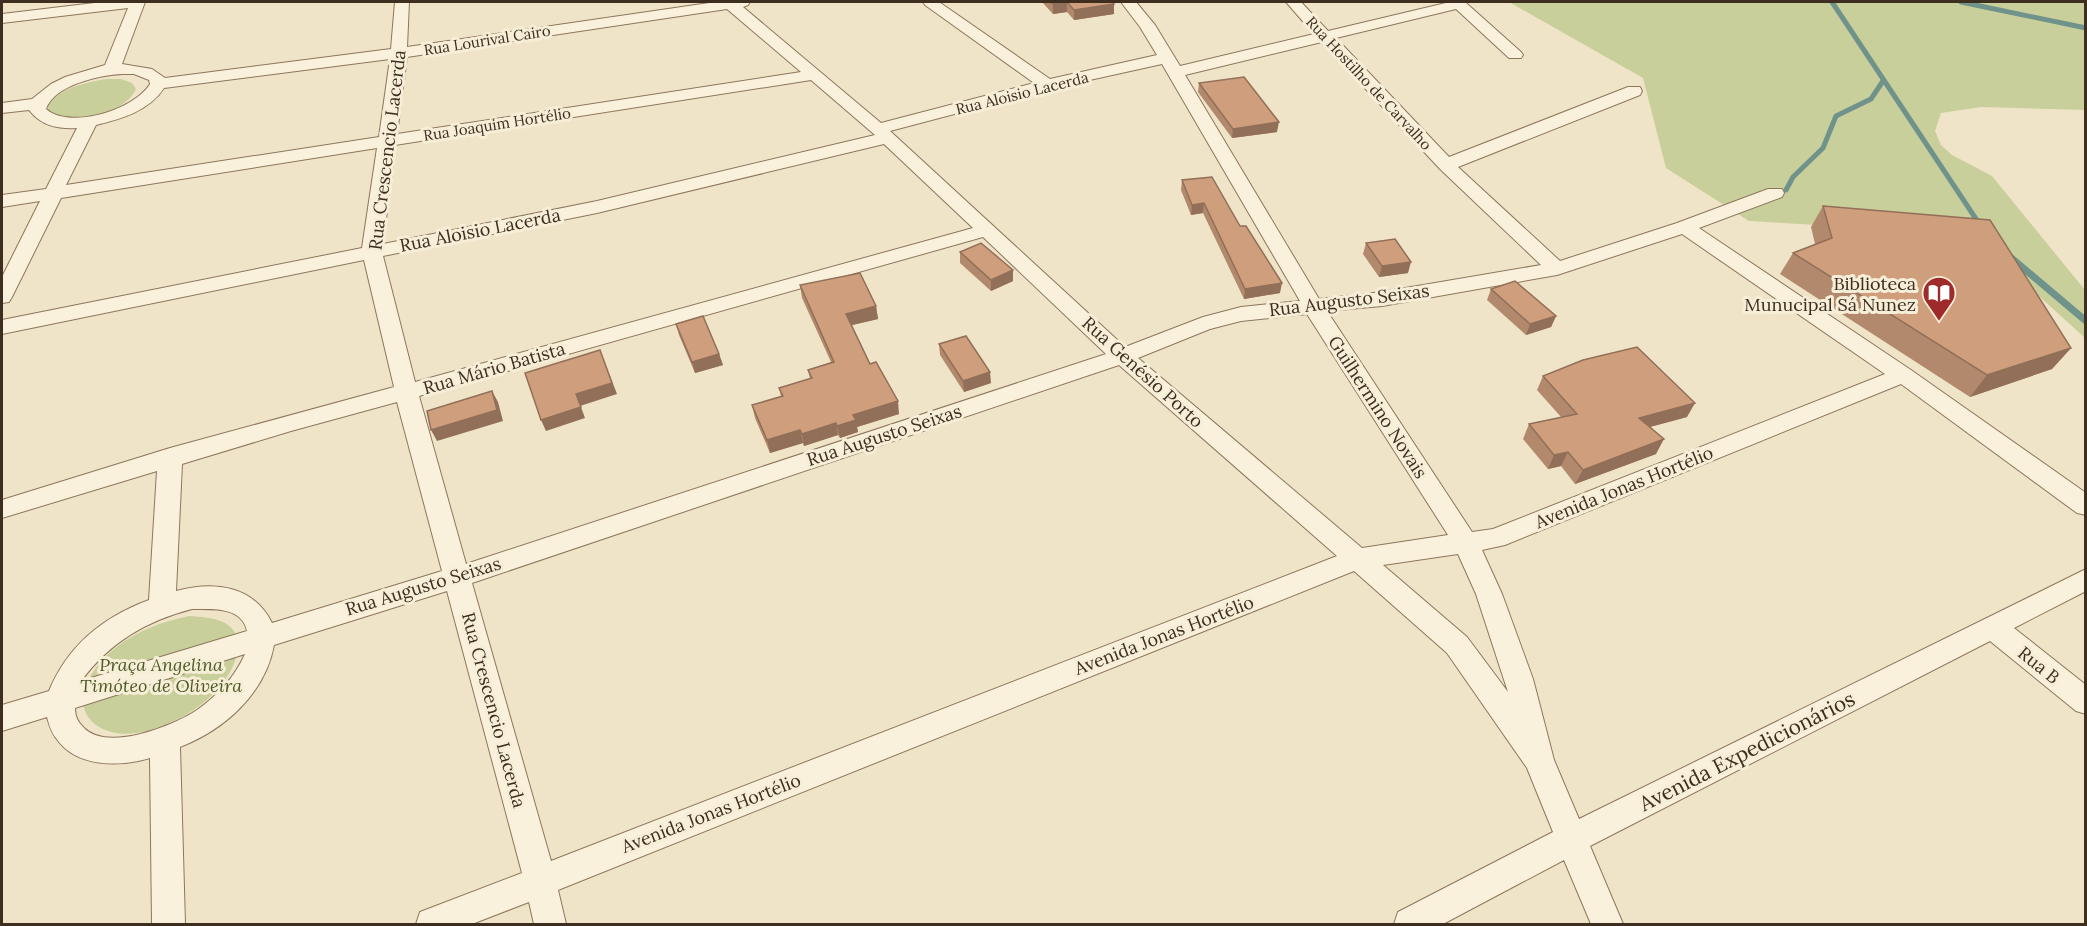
<svg xmlns="http://www.w3.org/2000/svg" width="2087" height="926" font-family="Lora,serif">
  <style>
    .green { fill: #c9cf9b }
    .lines { fill: none; stroke-linecap: round; stroke-linejoin: round }
    .stream-far1 { stroke: #6f938a; stroke-width: 5 }
    .stream { stroke: #6f938a; stroke-width: 7 }
    .minor-casing { stroke: #8d765c; stroke-width: 2 }
    .minor { fill: #faf1dc; fill-rule: evenodd }
    .wall { fill: #b2896c }
    .shaded-wall { fill: #916f58 }
    .building { fill: #cf9f7d; stroke: #916f58; stroke-width: 1.5 }
    .labels { text-anchor: middle; dominant-baseline: central; stroke-width: 6; stroke-linejoin: round; paint-order: stroke }
    .far-street-label { font-size: 15px; fill: #3d2e20; stroke: #f7eed8 }
    .street-label { font-size: 18px; fill: #3d2e20; stroke: #f7eed8 }
    .poi-label { font-size: 18px; fill: #3d2e20; stroke: #f7eed8; text-anchor: end }
    .park-label { font-size: 18px; font-style: italic; fill: #4d5a26; stroke: #f7eed8 }
    .near-street-label { font-size: 21px; fill: #3d2e20; stroke: #f7eed8 }
  </style>
  <rect width="100%" height="100%" fill="#f0e4c8"/>
  <g class="green">
    <polygon points="1509,2 2085,2 2085,110 1981,107 1941,113 1935,131 1941,145 1952,155 1992,176 2085,290 2085,338 1971,234 1749,221 1666,168 1643,78"/>
    <path d="M106 79H121L132 83 136 89C126 111 88 121 65 118 60 118 53 114 48 111V105C61 87 85 83 106 79Z"/>
    <path d="M189 616C202 617 213 617 225 623 251 638 232 675 217 690 199 710 172 724 147 731 97 744 61 709 99 664 122 637 154 623 189 616Z"/>
  </g>
  <g class="lines">
    <g class="stream-far1">
      <polyline points="1832,2 1982,228"/>
      <polyline points="1961,2 2086,28"/>
      <polyline points="1786,190 1793,177 1823,148 1836,116 1871,99 1883,81"/>
    </g>
    <polyline class="stream" points="2009,256 2086,321"/>
    <g class="minor-casing">
      <path id="minor" d="M103 2H145L122 64 152 69 165 78 391 49 395 2H409L407 47 716 2H750L748 5 743 7 881 123 1034 83 925 5 923 2H939L1050 79 1157 55 1140 27 1121 2H1136L1155 25 1180 66 1314 34 1286 2H1301L1328 31 1450 2H1465L1521 52 1523 55 1521 58H1509L1456 9 1336 38 1449 157 1628 87H1640L1642 91 1640 95 1458 167 1560 261 1677 223 1768 189H1782L1784 193 1782 197 1699 228 1911 370 2086 493V515L2077 513 1901 384 1505 545 1482 550 1502 594 1533 679 1554 760 1579 819 2086 569V591L2014 628 2086 685V714L2076 711 1990 641 1590 846 1623 924H1591L1564 860 1443 924H1394L1398 912 1553 832 1527 768 1447 653 1354 571 558 890 566 924H534L529 902 472 924H416L420 912 522 873 447 591 274 645C265 694 224 730 180 747L185 924H152L150 758C120 767 76 768 56 738 51 732 49 724 47 717L2 731V705L49 691C68 645 103 617 149 600L157 471 2 518V500L170 448 394 387 364 260 2 334V320L362 248 377 148 61 198 12 297 9 302 2 303V277L40 201 2 207V195L46 189 77 128C58 129 41 126 29 110L2 113V103L32 99 51 84 65 77 105 65 128 8 2 23V14ZM727 9 801 72 397 134 407 57ZM1322 42 1440 169 1541 265 1382 292 1319 299 1185 75ZM390 59 379 137 66 185 96 125C121 119 149 111 164 88ZM1162 64 1300 301 1241 307 1203 317 1125 347 890 131 1049 89ZM122 74H134L149 80 150 84C134 110 70 130 46 109 54 85 100 75 122 74ZM811 80 875 135 597 201 383 244 395 145ZM884 144 973 228 415 382 383 256 597 213ZM1682 234 1885 374 1493 529 1472 532 1327 311 1382 306 1557 275ZM983 237 1106 354 466 564 419 396ZM1307 314 1448 535 1362 548 1138 358 1210 329 1241 321ZM1119 365 1337 556 551 861 472 583ZM397 402 442 571 272 623C253 585 214 581 176 591L182 464 291 431ZM1458 554 1476 594 1508 692 1467 637 1383 565ZM192 609C211 609 242 606 247 631L81 681C110 642 146 621 192 609ZM245 654C235 677 217 696 197 710 173 726 108 752 84 728 78 722 75 717 75 708Z"/>
    </g>
    <use href="#minor" class="minor"/>
  </g>
  <g class="wall">
    <polygon points="1042,2 1112,2 1114,4 1114,14 1074,20 1067,12 1053,14"/>
    <polygon points="1199,83 1277,132 1232,138 1198,92"/>
    <polygon points="1182,180 1240,226 1280,293 1244,299 1203,213 1191,215 1181,190"/>
    <polygon points="1823,206 2071,348 2052,369 1970,397 1780,274 1793,253 1815,244 1811,227"/>
    <polygon points="1366,243 1408,273 1379,277 1363,254"/>
    <polygon points="960,252 1013,281 991,291 960,263"/>
    <polygon points="800,285 876,306 878,319 852,325 870,364 899,414 857,427 858,432 840,438 838,435 804,446 803,443 770,453 755,418 752,405 781,396 779,388 810,379 808,370 831,362 802,298"/>
    <polygon points="1491,289 1556,316 1551,327 1526,335 1487,300"/>
    <polygon points="676,324 719,354 723,365 695,373 679,335"/>
    <polygon points="939,344 991,383 964,392 940,355"/>
    <polygon points="1543,376 1687,417 1650,427 1656,454 1575,484 1561,466 1548,469 1523,439 1529,424 1561,417 1537,390"/>
  </g>
  <g class="shaded-wall">
    <polygon points="1067,2 1067,12 1053,14 1053,4"/>
    <polygon points="1114,4 1114,14 1074,20 1074,10"/>
    <polygon points="1279,122 1277,132 1232,138 1233,129"/>
    <polygon points="1204,203 1203,213 1191,215 1192,205"/>
    <polygon points="1411,262 1408,273 1379,277 1382,266"/>
    <polygon points="1013,270 1013,281 991,291 991,280"/>
    <polygon points="1282,283 1280,293 1244,299 1245,289"/>
    <polygon points="876,306 878,319 848,326 846,314"/>
    <polygon points="1556,316 1551,327 1526,335 1530,324"/>
    <polygon points="2071,348 2052,369 1970,397 1987,375"/>
    <polygon points="600,350 617,394 580,406 576,394"/>
    <polygon points="719,354 723,365 695,373 692,362"/>
    <polygon points="990,372 991,383 964,392 963,381"/>
    <polygon points="492,391 498,402 503,421 437,441 431,430"/>
    <polygon points="898,401 899,414 857,427 858,432 840,438 837,426 853,415"/>
    <polygon points="1695,403 1687,417 1631,432 1639,418"/>
    <polygon points="581,407 585,418 546,431 541,420"/>
    <polygon points="836,423 838,435 804,446 802,434"/>
    <polygon points="800,430 803,443 770,453 767,440"/>
    <polygon points="1664,439 1656,454 1575,484 1583,470"/>
    <polygon points="1568,452 1561,466 1548,469 1554,455"/>
  </g>
  <g class="building">
    <polygon points="1051,2 1112,2 1114,4 1074,10 1067,2 1053,4"/>
    <polygon points="1244,77 1279,122 1233,129 1199,83"/>
    <polygon points="1212,177 1240,226 1246,226 1282,283 1245,289 1204,203 1192,205 1182,180"/>
    <polygon points="1823,206 1990,220 2071,348 1987,375 1793,253 1832,238"/>
    <polygon points="1395,239 1411,262 1382,266 1366,243"/>
    <polygon points="981,243 1013,270 991,280 960,252"/>
    <polygon points="860,273 876,306 846,314 870,364 876,362 898,401 853,415 856,420 837,426 836,423 802,434 800,430 767,440 752,405 783,396 779,388 812,378 808,370 834,362 800,285"/>
    <polygon points="1515,281 1556,316 1530,324 1491,289"/>
    <polygon points="703,316 719,354 692,362 676,324"/>
    <polygon points="966,336 990,372 963,381 939,344"/>
    <polygon points="1637,347 1695,403 1639,418 1664,439 1583,470 1568,452 1554,455 1529,424 1577,414 1543,376 1583,360"/>
    <polygon points="600,350 612,383 576,394 581,407 541,420 525,373"/>
    <polygon points="492,391 497,410 431,430 427,411"/>
  </g>
  <defs>
    <g id="library-pin" transform="scale(1.725)"><path d="M0 17L-7.5 6A9.5 9.5 0 1 1 7.5 6Z" fill="#9e2a2b" stroke="#f7eed8"/><path d="M-6-4Q-3-5.5-.7-3.5V5Q-3 3-6 4ZM6-4Q3-5.5 .7-3.5V5Q3 3 6 4Z" fill="#fff"/></g>
  </defs>
  <g fill-rule="evenodd">
    <use href="#library-pin" x="1939" y="293"/>
  </g>
  <g class="labels">
    <g class="far-street-label">
      <text transform="translate(487 40) rotate(-9)">Rua Lourival Cairo</text>
      <text transform="translate(1369 83) rotate(47)">Rua Hostilho de Carvalho</text>
      <text transform="translate(1022 93) rotate(-14)">Rua Aloisio Lacerda</text>
      <text transform="translate(497 124) rotate(-9)">Rua Joaquim Hortélio</text>
    </g>
    <g class="street-label">
      <text transform="translate(387 150) rotate(-83)">Rua Crescencio Lacerda</text>
      <text transform="translate(480 230) rotate(-11)">Rua Aloisio Lacerda</text>
      <text transform="translate(1349 300) rotate(-7)">Rua Augusto Seixas</text>
      <text transform="translate(494 368) rotate(-16)">Rua Mário Batista</text>
      <text transform="translate(1143 372) rotate(42)">Rua Genésio Porto</text>
      <text transform="translate(1378 407) rotate(57)">Guilhermino Novais</text>
      <text transform="translate(884 435) rotate(-18)">Rua Augusto Seixas</text>
      <text transform="translate(1624 487) rotate(-22)">Avenida Jonas Hortélio</text>
      <text transform="translate(423 586) rotate(-17)">Rua Augusto Seixas</text>
      <text transform="translate(1164 635) rotate(-21)">Avenida Jonas Hortélio</text>
      <text transform="translate(2039 665) rotate(39)">Rua B</text>
      <text transform="translate(494 710) rotate(75)">Rua Crescencio Lacerda</text>
      <text transform="translate(711 813) rotate(-21)">Avenida Jonas Hortélio</text>
    </g>
    <g class="poi-label">
      <text x="1916" y="283">Biblioteca<tspan x="1916" dy="21">Munucipal Sá Nunez</tspan></text>
    </g>
    <g class="park-label">
      <text x="161" y="664">Praça Angelina<tspan x="161" dy="21">Timóteo de Oliveira</tspan></text>
    </g>
    <g class="near-street-label">
      <text transform="translate(1747 751) rotate(-27)">Avenida Expedicionários</text>
    </g>
  </g>
  <rect width="2087" height="926" fill="none" stroke="#3d2e20" stroke-width="6"/>
</svg>
